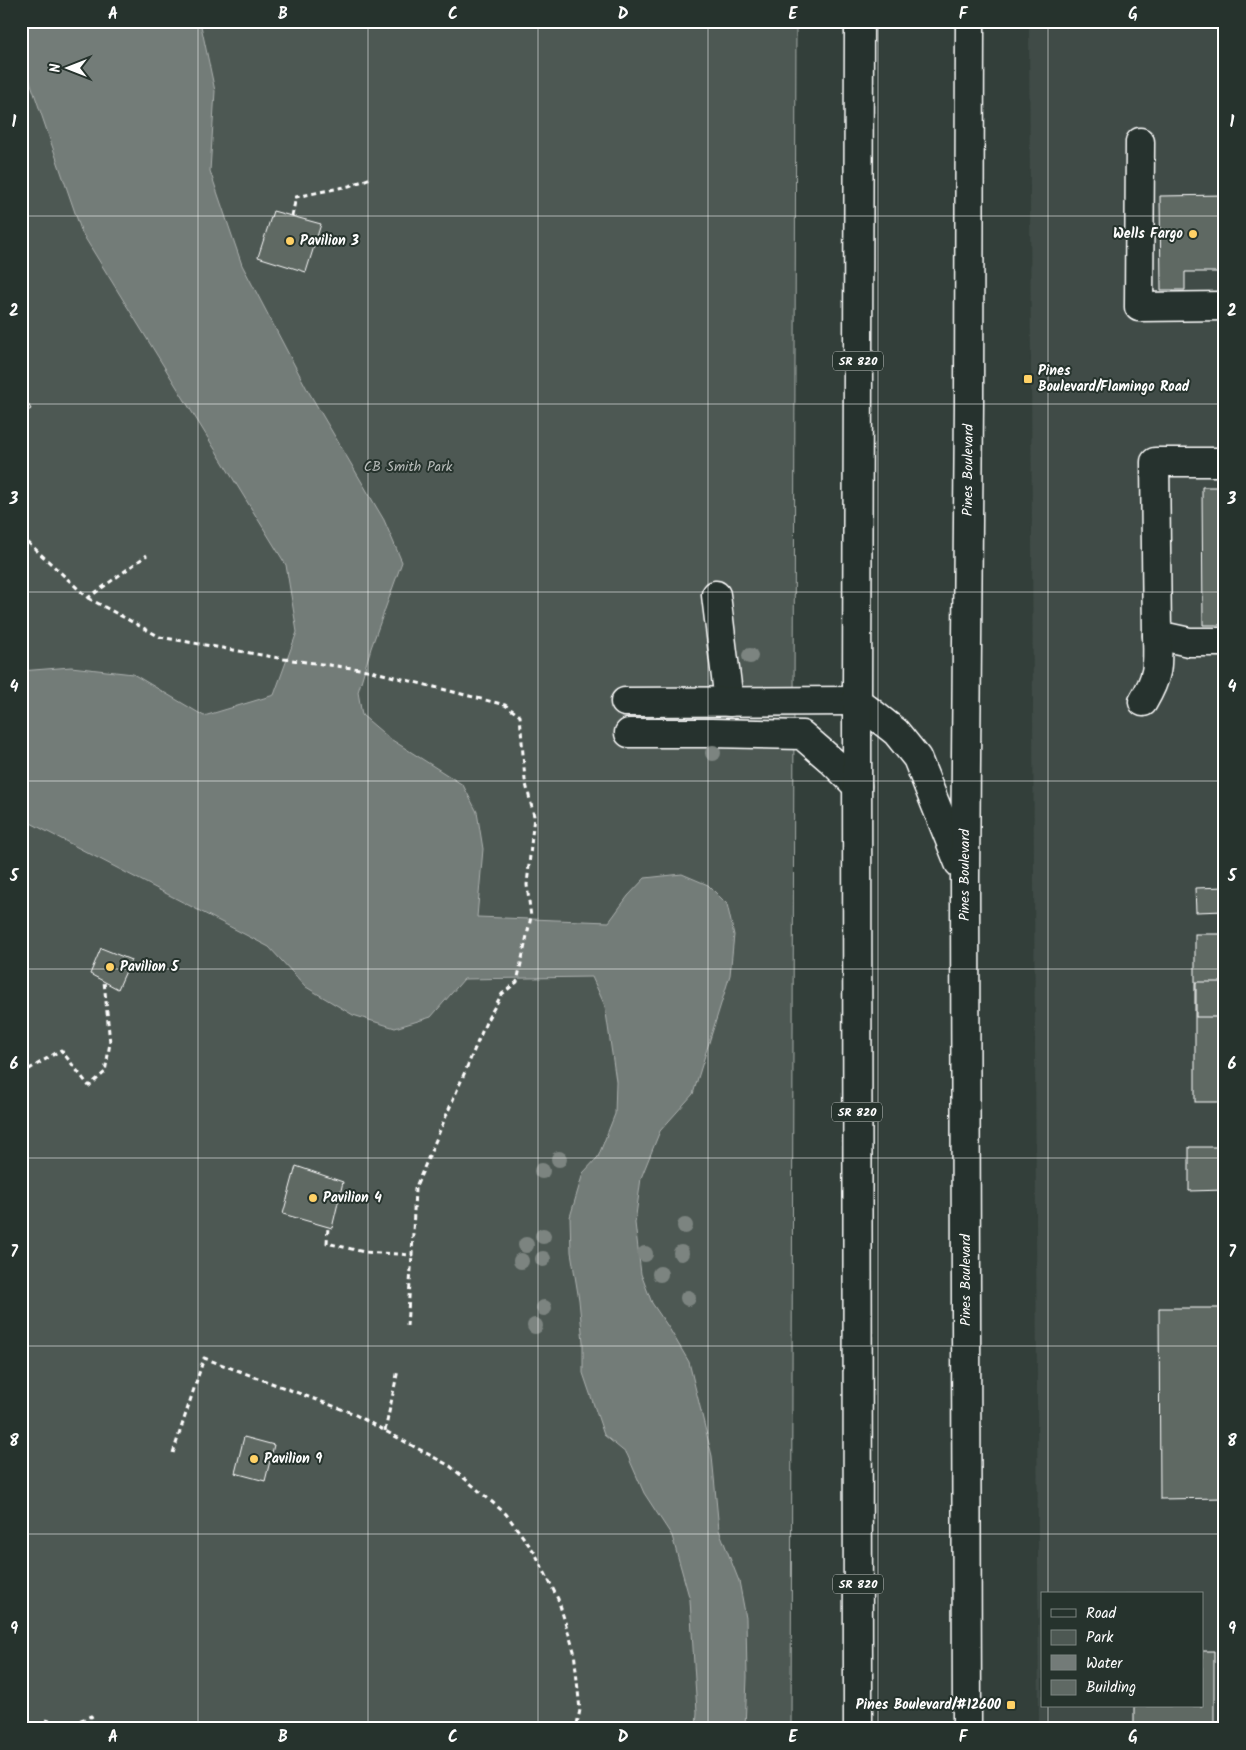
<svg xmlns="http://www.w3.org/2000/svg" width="1246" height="1750" font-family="Kalam,sans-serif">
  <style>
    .built { fill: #404c47; fill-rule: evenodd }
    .green { fill: #4d5853; stroke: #a6aca9 }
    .water { fill: #737b78; stroke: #abb0ae }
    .building { fill: #5f6964; stroke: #fff }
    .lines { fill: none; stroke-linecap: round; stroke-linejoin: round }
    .minor-casing { stroke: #fff; stroke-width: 31 }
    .highway-casing { stroke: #fff; stroke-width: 31 }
    .path { stroke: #fff; stroke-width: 3; stroke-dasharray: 5 4; stroke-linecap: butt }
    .minor { stroke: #26332d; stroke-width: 28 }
    .highway { stroke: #26332d; stroke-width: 28 }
    .tree { fill: #7c8480 }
    .grid { fill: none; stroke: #fff; stroke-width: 1; stroke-opacity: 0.55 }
    .poi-dot { fill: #ffd166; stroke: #26332d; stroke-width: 2 }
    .labels { text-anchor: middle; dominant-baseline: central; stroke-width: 4; stroke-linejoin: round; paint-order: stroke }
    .shield { fill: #26332d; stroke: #bec2c0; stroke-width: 1 }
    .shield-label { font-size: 12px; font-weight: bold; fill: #fff }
    .poi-label { font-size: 14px; font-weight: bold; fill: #fff; stroke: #26332d; text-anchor: start }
    .park-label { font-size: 14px; fill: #b8bcba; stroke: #26332d }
    .street-label { font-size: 14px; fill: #fff; stroke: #26332d }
    .neatline { fill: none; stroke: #fff; stroke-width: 2 }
    .grid-label { font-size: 16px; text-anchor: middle; font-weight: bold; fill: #fff }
  </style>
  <rect width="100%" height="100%" fill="#333f3a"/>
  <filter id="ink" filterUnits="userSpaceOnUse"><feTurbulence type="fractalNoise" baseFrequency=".02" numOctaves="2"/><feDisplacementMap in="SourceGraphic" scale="10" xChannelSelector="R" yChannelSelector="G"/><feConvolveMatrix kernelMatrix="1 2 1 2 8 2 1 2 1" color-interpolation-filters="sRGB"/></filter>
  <g filter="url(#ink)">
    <path class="built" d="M1029 21H1225V1729H1039ZM1042 1594H1202V1706H1042Z"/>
    <polygon class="green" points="21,21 796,21 791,1729 21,1729"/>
    <polygon class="water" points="21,21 200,21 215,91 210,171 242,265 307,389 384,520 402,562 371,648 358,692 362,715 389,738 463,785 477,812 483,849 477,917 609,922 628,896 645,878 682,874 708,885 727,904 734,935 730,975 693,1094 660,1131 641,1178 635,1223 641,1274 652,1303 669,1328 689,1362 712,1456 719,1530 739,1581 746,1618 747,1677 745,1729 696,1729 697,1712 690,1600 672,1536 644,1493 627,1454 604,1435 583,1373 583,1342 579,1300 571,1252 570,1217 583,1173 598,1157 615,1114 616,1081 605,1006 592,977 464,979 431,1017 395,1028 353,1015 306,987 269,947 21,818 21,671 71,667 133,674 204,716 274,695 297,632 286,565 82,233 21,55"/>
    <g class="building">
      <polygon points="1225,195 1225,272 1185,272 1185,290 1161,290 1160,196"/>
      <polygon points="273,211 321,224 306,272 258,257"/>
      <polygon points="21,392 31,409 21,415"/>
      <polygon points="1202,487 1225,487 1225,625 1203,625"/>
      <polygon points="1225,887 1225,911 1196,912 1195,888"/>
      <rect x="1195" y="934" width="30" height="168"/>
      <polygon points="101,948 131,960 118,989 90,974"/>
      <rect x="1196" y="982" width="29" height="35"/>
      <polygon points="1189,1147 1225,1147 1225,1190 1189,1191"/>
      <polygon points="296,1166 343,1182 332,1228 283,1214"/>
      <polygon points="1159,1308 1225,1308 1225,1498 1160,1499"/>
      <polygon points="244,1437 274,1445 265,1481 235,1473"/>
      <polygon points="1202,1651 1214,1651 1214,1729 1134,1729 1134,1706 1202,1706"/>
    </g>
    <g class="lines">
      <g class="minor-casing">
        <g id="minor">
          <polyline points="1140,142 1139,307 1225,306"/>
          <polyline points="1225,462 1155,462 1157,635 1189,642 1225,642"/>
          <polyline points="716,595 729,702"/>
          <polyline points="625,702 857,701"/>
          <path d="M1143 702C1159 675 1158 666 1157 635"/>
          <polyline points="629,733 711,733 802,735 832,761 857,786"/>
        </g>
      </g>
      <g class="highway-casing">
        <g id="highway">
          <polyline points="857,701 896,732 917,758 959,863"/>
          <polyline points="858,1729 857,701 859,21"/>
          <path id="s1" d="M967 1729 965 879 969 402 970 21"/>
        </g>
      </g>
      <g class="path">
        <polyline points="292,216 296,197 349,186 371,178"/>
        <polyline points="21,536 88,598 147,555"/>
        <polyline points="88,598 160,637 284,659 367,670 505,705 520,716 525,780 534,816 527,885 531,917 517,982 502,994 487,1020 415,1189 412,1255 364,1252 327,1243 328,1227"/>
        <polyline points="21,1074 61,1050 89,1086 105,1072 110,1043 104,981"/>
        <polyline points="407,1326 412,1255"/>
        <polyline points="385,1431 398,1370"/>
        <polyline points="173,1453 204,1358 352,1413 450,1466 506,1514 535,1553 558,1599 574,1651 580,1710 576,1729"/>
        <polyline points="46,1720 66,1726 91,1716 98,1729"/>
      </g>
      <use href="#minor" class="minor"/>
      <use href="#highway" class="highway"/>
    </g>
    <g class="tree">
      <circle cx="750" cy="656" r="8"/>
      <circle cx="713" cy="753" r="8"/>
      <circle cx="559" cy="1159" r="8"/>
      <circle cx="542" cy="1171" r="8"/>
      <circle cx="685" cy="1226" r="8"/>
      <circle cx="543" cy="1236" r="8"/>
      <circle cx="526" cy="1245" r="8"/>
      <circle cx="681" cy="1253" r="8"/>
      <circle cx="645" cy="1254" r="8"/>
      <circle cx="543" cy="1259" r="8"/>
      <circle cx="521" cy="1261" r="8"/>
      <circle cx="660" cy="1274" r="8"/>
      <circle cx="688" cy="1298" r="8"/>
      <circle cx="544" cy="1308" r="8"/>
      <circle cx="535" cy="1326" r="8"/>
    </g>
  </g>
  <path class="grid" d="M198 21V1729M368 21V1729M538 21V1729M708 21V1729M878 21V1729M1048 21V1594M21 216H1225M21 404H1225M21 592H1225M21 781H1225M21 969H1225M21 1158H1225M21 1346H1225M21 1534H1225M1048 1706V1729"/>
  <g class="poi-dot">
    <circle cx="1193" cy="234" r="5"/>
    <circle cx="290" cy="241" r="5"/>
    <rect x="1023" y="374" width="10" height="10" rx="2.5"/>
    <circle cx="110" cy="967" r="5"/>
    <circle cx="313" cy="1198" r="5"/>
    <circle cx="254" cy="1459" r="5"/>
    <rect x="1006" y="1700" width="10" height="10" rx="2.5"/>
  </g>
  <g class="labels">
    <g class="shield">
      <rect x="833" y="351.5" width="50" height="19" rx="4"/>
      <rect x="832" y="1102.5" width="50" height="19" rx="4"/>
      <rect x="833" y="1574.5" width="50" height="19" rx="4"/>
    </g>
    <g class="shield-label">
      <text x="858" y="361">SR 820</text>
      <text x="857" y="1112">SR 820</text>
      <text x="858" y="1584">SR 820</text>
    </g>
    <g class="poi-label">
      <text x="1183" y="234" text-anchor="end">Wells Fargo</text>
      <text x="300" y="241">Pavilion 3</text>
      <text x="1038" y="371">Pines<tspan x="1038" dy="16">Boulevard/Flamingo Road</tspan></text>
      <text x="120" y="967">Pavilion 5</text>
      <text x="323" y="1198">Pavilion 4</text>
      <text x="264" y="1459">Pavilion 9</text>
      <text x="1001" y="1705" text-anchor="end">Pines Boulevard/#12600</text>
    </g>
    <g class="park-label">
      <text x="408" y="467">CB Smith Park</text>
    </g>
    <g class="street-label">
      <text stroke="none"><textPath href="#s1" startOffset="1259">Pines Boulevard</textPath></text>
      <text stroke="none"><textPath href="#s1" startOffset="854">Pines Boulevard</textPath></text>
      <text transform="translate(966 1280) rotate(-90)">Pines Boulevard</text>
    </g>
  </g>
  <rect width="1246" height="1750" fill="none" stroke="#26332d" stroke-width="55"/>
  <rect x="1041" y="1592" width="162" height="115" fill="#26332d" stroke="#7d8581"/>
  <rect x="1051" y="1609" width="25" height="8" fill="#26332d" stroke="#7d8581"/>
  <text x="1086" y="1618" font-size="15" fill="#ffffff">Road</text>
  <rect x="1051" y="1630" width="25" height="15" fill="#4d5853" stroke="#7d8581"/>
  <text x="1086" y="1642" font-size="15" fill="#ffffff">Park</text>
  <rect x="1051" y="1655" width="25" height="15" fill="#737b78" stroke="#7d8581"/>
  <text x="1086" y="1668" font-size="15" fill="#ffffff">Water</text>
  <rect x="1051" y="1680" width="25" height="15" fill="#5f6964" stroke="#7d8581"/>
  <text x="1086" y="1692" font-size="15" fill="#ffffff">Building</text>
  <g transform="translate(68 68) rotate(270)" stroke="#26332d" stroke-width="4" paint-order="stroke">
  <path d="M0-4L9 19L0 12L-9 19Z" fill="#ffffff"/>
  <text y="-8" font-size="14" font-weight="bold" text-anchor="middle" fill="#ffffff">N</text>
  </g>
  <rect x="28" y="28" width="1190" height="1694" class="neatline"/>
  <g class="grid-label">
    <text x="113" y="19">A</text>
    <text x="283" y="19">B</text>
    <text x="453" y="19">C</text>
    <text x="623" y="19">D</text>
    <text x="793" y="19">E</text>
    <text x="963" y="19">F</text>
    <text x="1133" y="19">G</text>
    <text x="14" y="127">1</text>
    <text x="1232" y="127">1</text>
    <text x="14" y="316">2</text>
    <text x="1232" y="316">2</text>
    <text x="14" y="504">3</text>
    <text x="1232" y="504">3</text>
    <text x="14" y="692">4</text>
    <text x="1232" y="692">4</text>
    <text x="14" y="881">5</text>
    <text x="1232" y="881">5</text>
    <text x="14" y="1069">6</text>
    <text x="1232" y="1069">6</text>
    <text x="14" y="1257">7</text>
    <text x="1232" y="1257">7</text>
    <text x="14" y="1446">8</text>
    <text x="1232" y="1446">8</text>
    <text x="14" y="1634">9</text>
    <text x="1232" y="1634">9</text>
    <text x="113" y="1742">A</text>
    <text x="283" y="1742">B</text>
    <text x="453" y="1742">C</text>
    <text x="623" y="1742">D</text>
    <text x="793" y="1742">E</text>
    <text x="963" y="1742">F</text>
    <text x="1133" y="1742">G</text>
  </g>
</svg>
